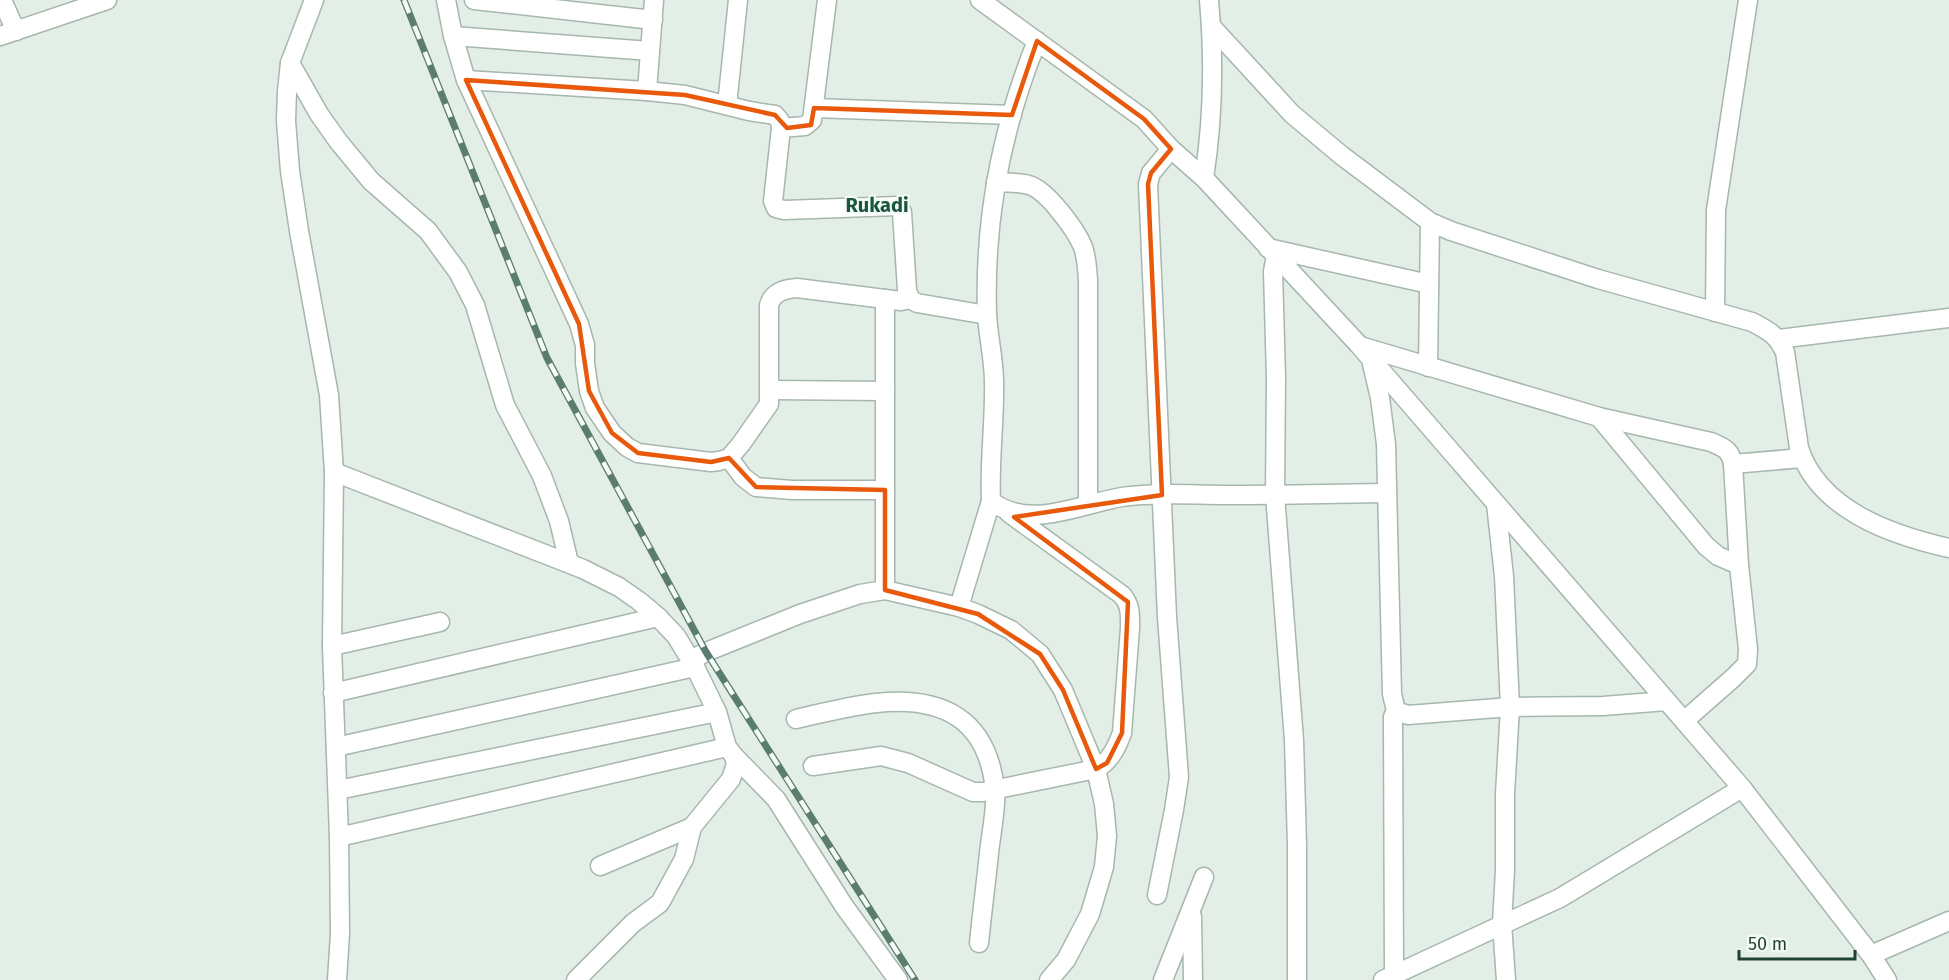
<svg xmlns="http://www.w3.org/2000/svg" width="1949" height="980" font-family="'Fira Sans',sans-serif">
  <style>
    .lines { fill: none; stroke-linecap: round; stroke-linejoin: round }
    .minor-casing { stroke: #a5b7ae; stroke-width: 21 }
    .minor { stroke: #fff; stroke-width: 18 }
    .rail-casing { stroke: #5b7d6f; stroke-width: 7 }
    .rail { stroke: #f4faf6; stroke-width: 4.5; stroke-dasharray: 14; stroke-linecap: butt }
    .marked { fill: none; stroke: #e8590c; stroke-width: 4.5; stroke-linejoin: round }
    .labels { text-anchor: middle; dominant-baseline: central; stroke-width: 4.5; stroke-linejoin: round; paint-order: stroke }
    .quarter-label { font-size: 20px; font-weight: bold; fill: #1a563f; stroke: #f4faf6 }
  </style>
  <rect width="100%" height="100%" fill="#e3eee7"/>
  <g class="lines">
    <g class="minor-casing">
      <g id="minor">
        <polyline points="2,0 16,31"/>
        <polyline points="314,0 290,63 287,91 286,121 290,171 299,231 329,395 334,472 332,646 339,837 340,934 337,980"/>
        <path d="M446 0 453 36 466 80 579 324 585 345V363L589 391 595 408 612 433 627 447 638 453 711 462 719 461 729 458 741 444 769 404V305C773 292 784 289 797 288L901 301 910 299"/>
        <polyline points="474,0 653,20"/>
        <polyline points="980,0 1144,119 1171,149 1204,178 1359,345 1742,788 1871,955 1887,980"/>
        <path d="M1212 27 1292 114 1341 155 1430 222 1451 231 1598 279 1752 322C1769 331 1776 334 1785 352L1799 448C1819 510 1891 535 1949 548"/>
        <polyline points="0,36 107,0"/>
        <polyline points="453,36 650,51"/>
        <path d="M1037 41C1002 127 984 220 987 314 988 336 994 359 994 382 995 421 989 461 991 501 1030 531 1079 504 1122 497 1156 492 1193 495 1227 495 1281 495 1334 494 1387 493"/>
        <polyline points="290,63 319,114 338,141 371,181 428,231 458,272 475,305 505,405 542,476 559,521 569,563"/>
        <polyline points="466,80 647,91 685,95 749,111 775,115 780,121 781,128 773,201 776,208 784,210 898,206 902,212 907,290 910,299 917,303 987,315"/>
        <polyline points="647,91 654,0"/>
        <polyline points="727,105 738,0"/>
        <polyline points="814,108 1012,115"/>
        <polyline points="781,128 805,126 812,120 827,0"/>
        <path d="M1204 178C1213 121 1214 58 1209 0"/>
        <path d="M996 182C1006 183 1019 182 1029 185 1047 190 1076 230 1083 247 1087 258 1087 269 1088 280V505"/>
        <polyline points="1268,248 1429,284"/>
        <polyline points="1276,256 1273,271 1276,378 1275,495 1294,740 1297,845 1297,980"/>
        <polyline points="1715,312 1716,210 1748,0"/>
        <polyline points="1778,339 1949,318"/>
        <path d="M1360 346 1599 417 1711 442C1724 448 1730 449 1733 464L1739 565 1748 649 1747 664 1733 678 1684 721"/>
        <polyline points="1372,364 1380,398 1386,444 1392,694 1396,711 1393,717 1394,974"/>
        <polyline points="1428,367 1430,222"/>
        <polyline points="770,390 885,391"/>
        <polyline points="1599,417 1706,546 1718,556 1739,565"/>
        <polyline points="729,458 743,477 756,487 792,490 885,490"/>
        <polyline points="1733,464 1802,458"/>
        <polyline points="334,472 583,569 619,587 639,601 658,617 676,636 695,667 717,712 727,747 734,756 736,764 731,779 692,827 684,859 660,903 633,923 576,980"/>
        <polyline points="1496,504 1504,576 1510,707 1505,794 1505,870 1502,924 1506,980"/>
        <polyline points="885,590 885,299"/>
        <polyline points="959,607 991,501"/>
        <polyline points="332,646 440,622"/>
        <polyline points="691,660 706,652 800,614 860,594 885,590 959,607 978,614 1011,630 1040,654 1063,690 1096,769 1104,804 1107,836 1104,867 1090,914 1066,960 1049,980"/>
        <polyline points="333,693 658,617"/>
        <polyline points="1396,711 1408,715 1510,707 1603,706 1667,701"/>
        <path d="M796 719C822 713 849 706 876 703 943 696 987 719 995 789 997 806 991 834 989 853 986 883 982 913 979 943"/>
        <polyline points="336,747 695,667"/>
        <polyline points="734,756 776,799 844,906 898,980"/>
        <path d="M813 766 881 756 908 763 973 792H983L1096 769C1110 761 1116 749 1122 733L1130 628C1130 615 1131 605 1122 595L1009 513"/>
        <polyline points="338,790 717,712"/>
        <polyline points="339,837 727,747"/>
        <polyline points="600,866 692,827"/>
        <polyline points="1157,895 1174,810 1179,777 1167,617 1148,184 1151,173 1171,149"/>
        <polyline points="1192,916 1193,980"/>
        <polyline points="1871,955 1949,921"/>
        <polyline points="1163,980 1204,877"/>
        <polyline points="1383,980 1560,898 1742,788"/>
      </g>
    </g>
    <use href="#minor" class="minor"/>
    <g class="rail-casing">
      <polyline id="rail" points="404,0 547,358 706,652 915,980"/>
    </g>
    <use href="#rail" class="rail"/>
  </g>
  <path class="marked" d="M1037 41 1144 119 1171 149 1151 173 1148 184 1162 495 1014 517 1128 602 1122 733 1107 763 1096 769 1063 690 1040 654 978 614 885 590V490L756 487 729 458 711 462 638 453 612 433 589 391 579 324 466 80 685 95 775 115 787 128 811 125 814 108 1012 115Z"/>
  <g class="labels">
    <g class="quarter-label">
      <text x="877" y="205">Rukadi</text>
    </g>
  </g>
  <path d="M1739 950v9h116v-9" fill="none" stroke="#204234" stroke-width="3"/>
  <text x="1748" y="950" font-size="18" fill="#204234" stroke="#f4faf6" stroke-width="4.5" paint-order="stroke">50 m</text>
</svg>
